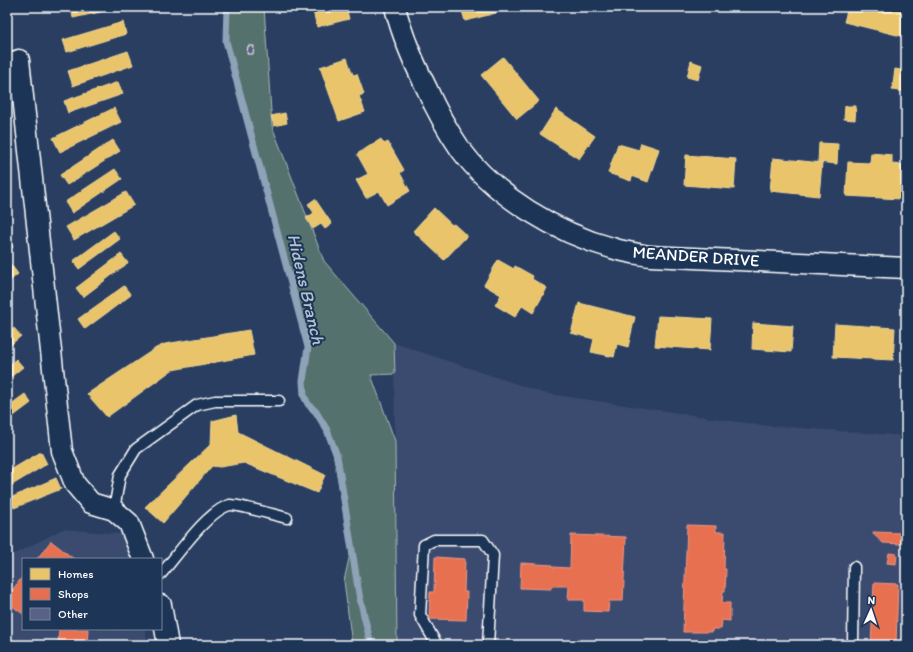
<svg xmlns="http://www.w3.org/2000/svg" width="913" height="652" font-family="Itim,sans-serif">
  <style>
    .built { fill: #3b4c70 }
    .green { fill: #55716e; stroke: #aab8b6 }
    .homes { fill: #e9c46a; stroke: #f0d697 }
    .shops { fill: #e76f51; stroke: #ee9a85 }
    .lines { fill: none; stroke-linecap: round; stroke-linejoin: round }
    .stream { stroke: #8ea3b8; stroke-width: 7 }
    .building { fill: #586188; stroke: #fff }
    .service-casing { stroke: #fff; stroke-width: 13 }
    .minor-casing { stroke: #fff; stroke-width: 23 }
    .service { stroke: #1d3557; stroke-width: 10 }
    .minor { stroke: #1d3557; stroke-width: 20 }
    .labels { text-anchor: middle; dominant-baseline: central; stroke-width: 4; stroke-linejoin: round; paint-order: stroke }
    .street-label { font-size: 17px; fill: #fff; stroke: #1d3557 }
    .water-label { font-size: 18px; font-style: italic; fill: #b3c2d0; stroke: #1d3557 }
  </style>
  <rect width="100%" height="100%" fill="#293e61"/>
  <filter id="ink" filterUnits="userSpaceOnUse"><feTurbulence type="fractalNoise" baseFrequency=".025" numOctaves="2"/><feDisplacementMap in="SourceGraphic" scale="8" xChannelSelector="R" yChannelSelector="G"/><feConvolveMatrix kernelMatrix="1 2 1 2 8 2 1 2 1" color-interpolation-filters="sRGB"/></filter>
  <g filter="url(#ink)">
    <g class="built">
      <polygon points="394,343 543,393 759,425 906,436 906,645 397,645"/>
      <polygon points="63,529 131,535 135,559 23,559 23,629 145,629 148,645 7,645 7,558"/>
    </g>
    <polygon class="green" points="227,7 264,7 272,126 324,261 394,343 395,374 371,375 395,441 397,645 352,645 344,581 351,549 331,442 339,467 341,462 327,430 304,396 303,381 308,347 226,41"/>
    <g class="homes">
      <polygon points="71,7 123,7 73,18"/>
      <polygon points="312,7 346,7 349,19 317,27"/>
      <polygon points="461,7 494,7 496,13 465,21"/>
      <polygon points="848,7 906,7 905,37 844,22"/>
      <polygon points="123,22 126,34 67,52 63,40"/>
      <polygon points="128,51 133,65 73,86 68,71"/>
      <polygon points="503,57 539,101 517,119 481,75"/>
      <polygon points="347,58 353,75 357,74 364,94 359,96 365,112 339,121 320,67"/>
      <polygon points="691,61 702,65 698,80 687,77"/>
      <polygon points="895,69 906,71 906,92 892,90"/>
      <polygon points="118,82 123,94 68,113 64,101"/>
      <polygon points="845,106 856,106 855,120 844,119"/>
      <polygon points="114,108 121,122 60,152 53,138"/>
      <polygon points="556,109 595,136 579,159 540,134"/>
      <polygon points="285,113 287,123 274,126 271,116"/>
      <polygon points="381,139 384,144 388,142 404,170 400,173 410,191 387,205 379,191 366,198 356,180 368,174 357,154"/>
      <polygon points="113,140 120,151 67,185 60,175"/>
      <polygon points="641,143 659,149 648,182 632,176 631,181 608,173 618,144 639,150"/>
      <polygon points="819,143 838,144 837,164 818,162"/>
      <polygon points="871,153 892,155 892,164 903,165 901,199 846,196 848,162 870,163"/>
      <polygon points="686,155 736,159 734,189 684,185"/>
      <polygon points="773,158 822,163 819,196 770,191"/>
      <polygon points="115,169 122,179 72,213 65,202"/>
      <polygon points="126,192 134,205 74,240 66,227"/>
      <polygon points="315,199 332,224 325,229 321,224 313,229 306,218 314,213 308,204"/>
      <polygon points="434,208 452,225 454,224 467,236 444,260 413,231"/>
      <polygon points="114,231 120,239 79,269 73,261"/>
      <polygon points="7,237 13,247 7,251"/>
      <polygon points="121,254 128,263 83,297 76,288"/>
      <polygon points="498,260 514,269 515,266 533,276 532,279 547,288 533,313 522,306 515,317 495,305 501,295 484,285"/>
      <polygon points="9,262 18,274 7,283 7,264"/>
      <polygon points="124,286 131,295 85,329 78,319"/>
      <polygon points="579,303 635,317 628,347 617,344 614,357 591,352 594,339 571,333"/>
      <polygon points="658,316 712,319 710,350 655,346"/>
      <polygon points="753,323 793,326 791,352 752,349"/>
      <polygon points="835,324 895,328 893,360 833,357"/>
      <polygon points="14,328 21,336 7,348 7,334"/>
      <polygon points="249,330 254,355 172,370 107,417 87,394 156,348 165,344"/>
      <polygon points="16,359 23,367 7,380 7,367"/>
      <polygon points="25,394 31,403 7,421 7,407"/>
      <polygon points="236,415 238,432 325,475 317,493 244,463 220,467 212,466 163,523 145,507 211,444 212,421"/>
      <polygon points="41,452 47,464 7,488 7,472"/>
      <polygon points="56,478 61,489 14,508 10,498"/>
    </g>
    <g class="shops">
      <polygon points="687,525 716,526 716,532 725,532 724,569 726,569 725,591 723,591 722,603 730,603 730,621 722,620 721,629 712,629 712,632 683,632"/>
      <polygon points="873,532 902,533 901,544 883,543 873,534"/>
      <polygon points="571,535 626,537 623,601 609,601 608,612 584,611 584,600 568,600 569,586 551,586 551,589 520,588 521,563 553,565 553,567 570,568"/>
      <polygon points="51,541 74,559 37,559"/>
      <polygon points="889,553 897,554 896,564 887,563"/>
      <polygon points="435,557 465,559 464,592 467,592 466,620 429,619 430,592 434,592"/>
      <polygon points="23,576 23,614 7,602 7,597"/>
      <polygon points="874,583 898,584 896,645 871,645"/>
      <polygon points="59,629 88,629 87,645 58,645"/>
    </g>
    <g class="lines">
      <polyline class="stream" points="227,7 226,41 308,347 303,381 304,396 308,404 316,412 327,430 337,456 359,594 371,645"/>
    </g>
    <polygon class="building" points="248,46 254,46 253,54 247,54"/>
    <g class="lines">
      <g class="service-casing">
        <g id="service">
          <polyline points="114,510 120,475 136,449 197,405 215,401 279,401"/>
          <path d="M161 574C176 557 208 510 230 505 237 504 278 516 287 518"/>
          <polyline points="437,645 420,615 424,545 434,540 483,540 493,555 488,645"/>
          <polyline points="853,645 854,567"/>
        </g>
      </g>
      <g class="minor-casing">
        <g id="minor">
          <path d="M395 7C402 36 414 63 427 89 436 110 448 131 461 150 495 196 557 233 612 248 624 252 638 254 650 256L906 268"/>
          <polyline points="19,60 62,451 75,484 91,503 114,510 129,523 143,559"/>
          <polyline points="161,605 168,645"/>
        </g>
      </g>
      <use href="#service" class="service"/>
      <use href="#minor" class="minor"/>
    </g>
  </g>
  <g class="labels">
    <g class="street-label">
      <text transform="translate(696 256) rotate(4)">MEANDER DRIVE</text>
    </g>
    <g class="water-label">
      <text transform="translate(306 289) rotate(77)">Hidens Branch</text>
    </g>
  </g>
  <rect width="913" height="652" fill="none" stroke="#1d3557" stroke-width="24"/>
  <rect x="12" y="12" width="889" height="628" fill="none" stroke="#fff" stroke-width="1.5" filter="url(#ink)"/>
  <rect x="22" y="558" width="140" height="72" fill="#1d3557" stroke="#77869a"/>
  <rect x="30" y="568" width="20" height="12" fill="#e9c46a" stroke="#77869a"/>
  <text x="58" y="578" font-size="12" fill="#ffffff">Homes</text>
  <rect x="30" y="588" width="20" height="12" fill="#e76f51" stroke="#77869a"/>
  <text x="58" y="598" font-size="12" fill="#ffffff">Shops</text>
  <rect x="30" y="608" width="20" height="12" fill="#586188" stroke="#77869a"/>
  <text x="58" y="618" font-size="12" fill="#ffffff">Other</text>
  <g transform="translate(871 610) rotate(3)" stroke="#1d3557" stroke-width="3" paint-order="stroke">
  <path d="M0-3L7 15L0 10L-7 15Z" fill="#ffffff"/>
  <text y="-6" font-size="11" font-weight="bold" text-anchor="middle" fill="#ffffff">N</text>
  </g>
</svg>
